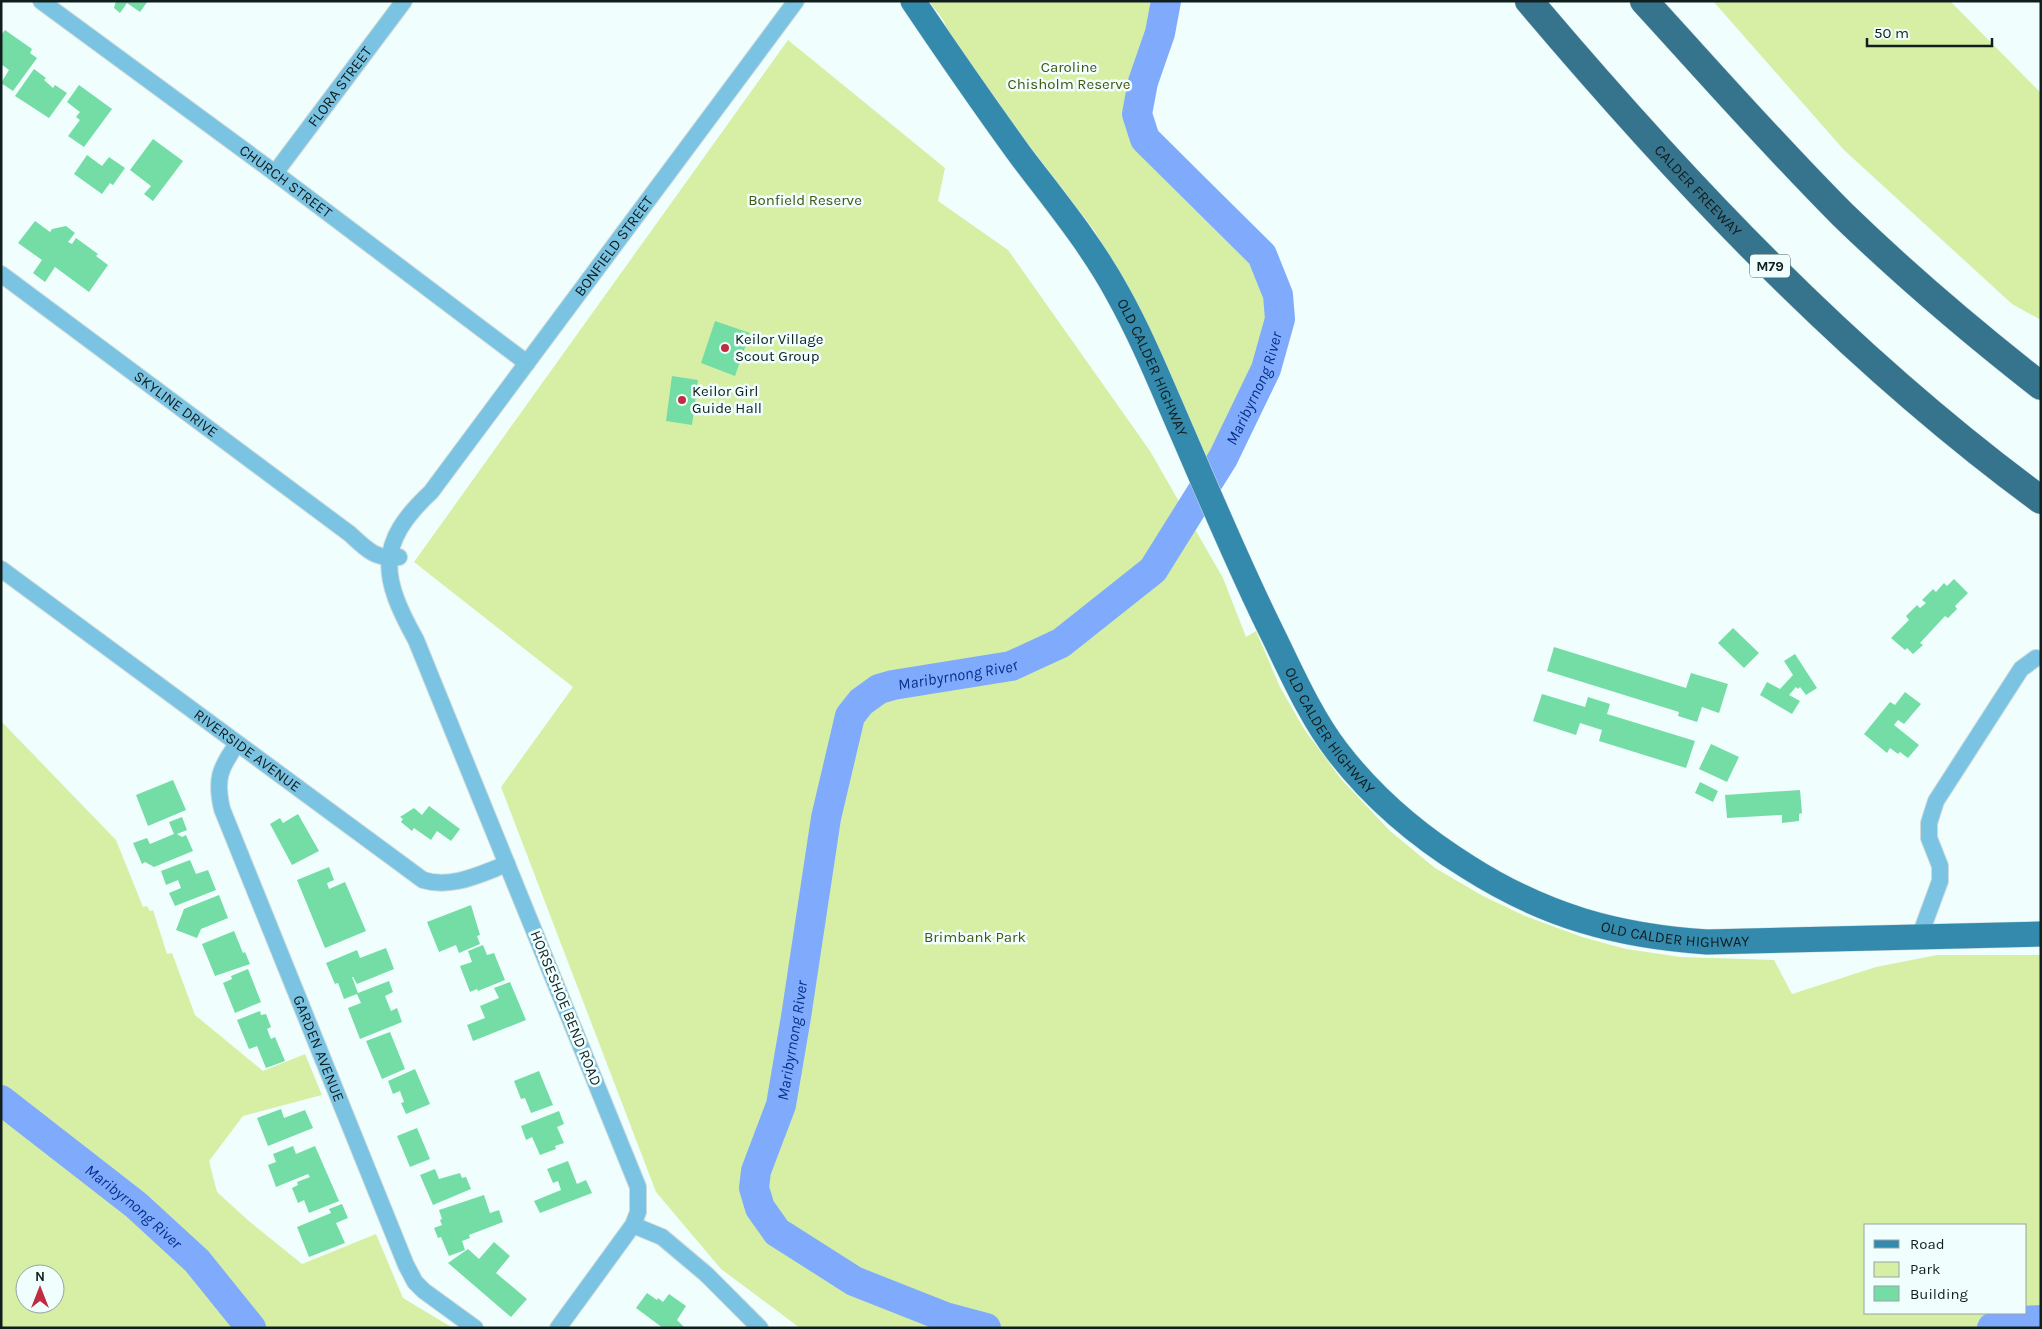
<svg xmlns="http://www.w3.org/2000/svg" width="2042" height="1329" font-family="Karla,sans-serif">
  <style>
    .green { fill: #d6efa4; fill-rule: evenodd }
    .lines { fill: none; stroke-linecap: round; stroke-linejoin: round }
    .river { stroke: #80abfd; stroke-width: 30 }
    .building { fill: #74dda5 }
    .street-casing { stroke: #ccdada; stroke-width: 18 }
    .primary-casing { stroke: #ccdada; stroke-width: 26 }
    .highway-casing { stroke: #ccdada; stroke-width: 29 }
    .street { stroke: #7bc3e2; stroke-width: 16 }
    .primary { stroke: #348aac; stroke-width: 25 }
    .highway { stroke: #36748e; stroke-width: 28 }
    .poi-dot { fill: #be2d41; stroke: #f0fefe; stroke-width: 2 }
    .labels { text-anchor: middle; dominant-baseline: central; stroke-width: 5; stroke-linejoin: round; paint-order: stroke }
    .shield { fill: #f0fefe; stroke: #536161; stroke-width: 1 }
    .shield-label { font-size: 14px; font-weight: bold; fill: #101e1e }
    .park-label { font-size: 15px; fill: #445610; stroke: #f0fefe }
    .street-label { font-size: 15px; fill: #101e1e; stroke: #f0fefe }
    .poi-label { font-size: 15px; fill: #101e1e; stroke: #f0fefe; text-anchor: start }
    .water-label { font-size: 16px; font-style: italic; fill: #072f8b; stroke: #f0fefe }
  </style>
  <rect width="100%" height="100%" fill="#f0fefe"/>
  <g class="green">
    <polygon points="929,1 1166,1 1160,33 1143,82 1137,114 1145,139 1262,255 1278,295 1280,319 1266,369 1223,458 1214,473 1140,308 1094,230 952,44 944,21"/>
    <polygon points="1713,1 1950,1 2041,93 2041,320 2012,304 1844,150"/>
    <path d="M788 40 945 168 938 201 1008 250 1150 451 1223 578 1246 637 1256 631 1280 687 1304 729 1341 779 1390 831 1435 868 1483 896 1525 916 1582 937 1626 949 1681 957 1774 960 1792 994 1876 967 1937 955H2041V1328H800L721 1269 656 1192 501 787 573 687 414 562ZM1866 1225H2026V1313H1866Z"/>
    <path d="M1 721 116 840 143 907 147 906 150 911 153 910 167 954 172 953 195 1015 263 1071 305 1054 322 1095 243 1116 209 1161 217 1192 250 1222 302 1264 376 1234 403 1298 453 1328H1ZM25 1274H55V1304H25Z"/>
  </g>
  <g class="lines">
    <g class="river">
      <path id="s1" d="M1 1100 136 1205 197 1261 251 1328"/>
      <path id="s2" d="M986 1328 945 1317 854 1281 777 1232 760 1208 754 1188 756 1171 781 1105 796 1017 826 818 850 716 861 702 879 689 893 685 1011 666 1061 643 1153 570 1223 458 1266 369 1280 319 1278 295 1262 255 1145 139 1137 114 1143 82 1160 33 1166 1"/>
      <polyline points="1992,1328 2023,1321 2041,1320"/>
    </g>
  </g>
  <g class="building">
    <polygon points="116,1 148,1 140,12 127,3 120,13 114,8"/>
    <polygon points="5,30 32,49 30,53 37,58 13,91 1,83 9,70 1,64 1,35"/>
    <polygon points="34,69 46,78 44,80 53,88 55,85 67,93 49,118 15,96"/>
    <polygon points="79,85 112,109 84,147 68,136 80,120 76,117 80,112 67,102"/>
    <polygon points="153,139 183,161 153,201 144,194 151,186 130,170"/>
    <polygon points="87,155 102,166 109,157 125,168 113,185 110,183 102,194 74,174"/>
    <polygon points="35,221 50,232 52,229 66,226 75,233 68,242 72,244 76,238 98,254 96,256 108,265 89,292 55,267 45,282 33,273 42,260 18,243"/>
    <polygon points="715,321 750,333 735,376 701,363"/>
    <polygon points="672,376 698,380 692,425 666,421"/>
    <polygon points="1954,579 1968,593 1955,606 1957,609 1948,618 1945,616 1920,643 1923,645 1913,654 1907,648 1905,650 1891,638 1909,620 1906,616 1917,605 1920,608 1926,603 1922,600 1933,589 1936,592 1944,583 1947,586"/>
    <polygon points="1733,628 1759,653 1744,668 1718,643"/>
    <polygon points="1554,647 1686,688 1691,673 1728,684 1719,713 1702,707 1697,722 1678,716 1679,712 1547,671"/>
    <polygon points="1795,654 1817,688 1806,695 1800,687 1798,689 1796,687 1789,695 1800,701 1792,714 1760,695 1767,682 1780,689 1793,675 1784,661"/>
    <polygon points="1905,692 1921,704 1904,724 1898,720 1894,725 1919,745 1908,758 1900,752 1898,754 1890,748 1887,753 1864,734 1890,702 1895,705"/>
    <polygon points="1542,694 1585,707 1588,697 1610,704 1607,714 1695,741 1686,768 1599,741 1602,730 1580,723 1576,735 1533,721"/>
    <polygon points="1711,744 1739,757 1727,782 1699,769"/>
    <polygon points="173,780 186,810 148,826 136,795"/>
    <polygon points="1700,782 1718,791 1713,802 1695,793"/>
    <polygon points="1800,790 1802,813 1799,814 1799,821 1782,823 1782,815 1727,818 1725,795"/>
    <polygon points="429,806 460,829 451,841 437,831 431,840 414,828 412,831 401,822 403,819 400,817 414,808 422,815"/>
    <polygon points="298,814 319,851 292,865 270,824 280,818 283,823"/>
    <polygon points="182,817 187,830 177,834 182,837 186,835 193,851 154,867 145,862 142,864 133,843 147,838 150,844 174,834 169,822"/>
    <polygon points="190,860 196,874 208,870 216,890 175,906 169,893 181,888 178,880 166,885 161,871"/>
    <polygon points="329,867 334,880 327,883 329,889 345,882 366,931 325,948 297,880"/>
    <polygon points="219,895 228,918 201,929 197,938 176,930 184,909"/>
    <polygon points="471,905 480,935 477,936 480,944 459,953 456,945 439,952 427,922"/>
    <polygon points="234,931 243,953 245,952 250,964 215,976 202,944"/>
    <polygon points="483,945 487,955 494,953 505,980 478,991 477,989 470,992 460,966 472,962 468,951"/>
    <polygon points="386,948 394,969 357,984 353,977 352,977 358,993 389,981 393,992 385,996 391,1011 397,1008 402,1022 360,1039 348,1008 361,1003 357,994 344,999 338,983 335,984 326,963 357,950 360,958"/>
    <polygon points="248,969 261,1002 235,1013 223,983 232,979 231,976"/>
    <polygon points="510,982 526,1020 473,1041 467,1025 485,1018 480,1006 499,998 494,988"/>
    <polygon points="260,1011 261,1015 266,1014 271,1027 267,1029 271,1039 275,1037 285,1061 266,1068 257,1046 249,1049 237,1020"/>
    <polygon points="390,1032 405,1069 382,1079 366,1041"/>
    <polygon points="415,1069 430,1104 406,1114 401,1103 404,1102 400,1091 393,1094 388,1081"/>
    <polygon points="539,1071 553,1105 531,1113 525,1098 521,1099 514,1081"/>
    <polygon points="281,1109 284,1118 305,1110 313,1128 268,1146 257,1118"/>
    <polygon points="559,1111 564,1124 557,1127 564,1143 555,1146 556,1149 540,1155 532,1137 526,1140 521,1126"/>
    <polygon points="417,1128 430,1159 410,1167 397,1136"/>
    <polygon points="293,1146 296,1154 315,1146 339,1201 309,1213 304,1200 298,1203 292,1188 298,1185 297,1182 310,1177 308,1174 276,1187 268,1165 276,1162 273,1154"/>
    <polygon points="568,1161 577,1184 586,1180 592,1193 540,1213 534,1201 561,1190 558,1181 553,1183 547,1169"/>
    <polygon points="435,1169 439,1179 460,1173 462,1178 466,1177 471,1189 433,1205 420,1175"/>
    <polygon points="484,1195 490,1213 499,1210 503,1222 469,1235 470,1238 462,1241 465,1250 449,1256 441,1237 438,1238 434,1228 442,1225 440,1220 442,1219 439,1210"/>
    <polygon points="342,1204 348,1218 336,1223 345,1243 309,1257 297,1227 331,1213 329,1209"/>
    <polygon points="494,1242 510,1256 496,1273 527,1299 511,1317 448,1263 468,1249 479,1259"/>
    <polygon points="647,1293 657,1300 658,1298 663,1302 669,1294 686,1306 677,1320 685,1328 663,1328 636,1308"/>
  </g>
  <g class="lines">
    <g class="street-casing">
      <g id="street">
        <path id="s3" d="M41 1 275 173 527 363"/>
        <path id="s4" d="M275 173 404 1"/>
        <path id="s5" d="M1 274 350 534C366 549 376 560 399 557"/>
        <path id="s6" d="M1 569 423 880C452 889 480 874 507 864"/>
        <path id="s7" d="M237 744C220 768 215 779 222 809L406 1265 415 1282 424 1291 475 1328"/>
        <polyline points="1919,938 1940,881 1940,866 1929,838 1929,823 1936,801 2021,669 2036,658"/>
        <polyline points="633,1225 662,1237 706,1274 760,1328"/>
        <path id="s8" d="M558 1328 633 1225 638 1212V1187L416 640C381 577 375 544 431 492L796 1"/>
      </g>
    </g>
    <g class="primary-casing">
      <g id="primary">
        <path id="s9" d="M913 1C948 53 984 105 1021 156 1055 201 1091 244 1118 294 1142 337 1161 384 1181 430 1211 499 1240 569 1274 637 1293 676 1311 717 1337 751 1373 798 1418 836 1468 867 1545 916 1617 936 1707 942L2041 934"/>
      </g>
    </g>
    <g class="highway-casing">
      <g id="highway">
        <path id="s10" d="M1529 1C1683 183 1848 358 2041 500"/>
        <path d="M1644 1C1710 73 1774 146 1843 215 1906 276 1972 332 2041 386"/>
      </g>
    </g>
    <use href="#street" class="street"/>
    <use href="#primary" class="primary"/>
    <use href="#highway" class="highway"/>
  </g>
  <g class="poi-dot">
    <circle cx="725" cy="348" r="5"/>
    <circle cx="682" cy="400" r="5"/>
  </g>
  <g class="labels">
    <rect class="shield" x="1750" y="254.5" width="40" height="23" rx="4"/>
    <g class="shield-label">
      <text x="1770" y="266">M79</text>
    </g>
    <g class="park-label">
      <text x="1069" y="67">Caroline<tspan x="1069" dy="17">Chisholm Reserve</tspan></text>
      <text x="805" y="200">Bonfield Reserve</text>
      <text x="975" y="937">Brimbank Park</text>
    </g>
    <g class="street-label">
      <text stroke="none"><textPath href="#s4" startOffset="108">FLORA STREET</textPath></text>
      <text stroke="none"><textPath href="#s3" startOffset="304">CHURCH STREET</textPath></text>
      <text stroke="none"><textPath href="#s10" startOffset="254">CALDER FREEWAY</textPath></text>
      <text stroke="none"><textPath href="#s8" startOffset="1230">BONFIELD STREET</textPath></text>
      <text stroke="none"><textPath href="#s9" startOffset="439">OLD CALDER HIGHWAY</textPath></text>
      <text stroke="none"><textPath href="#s5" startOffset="218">SKYLINE DRIVE</textPath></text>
      <text stroke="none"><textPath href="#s9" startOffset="844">OLD CALDER HIGHWAY</textPath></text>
      <text stroke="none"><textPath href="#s6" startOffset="306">RIVERSIDE AVENUE</textPath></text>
      <text stroke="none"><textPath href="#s9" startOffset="1262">OLD CALDER HIGHWAY</textPath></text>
      <text transform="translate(566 1008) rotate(68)">HORSESHOE BEND ROAD</text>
      <text stroke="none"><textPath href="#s7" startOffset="328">GARDEN AVENUE</textPath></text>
    </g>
    <g class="poi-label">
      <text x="735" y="339">Keilor Village<tspan x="735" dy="17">Scout Group</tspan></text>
      <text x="692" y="391">Keilor Girl<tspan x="692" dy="17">Guide Hall</tspan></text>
    </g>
    <g class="water-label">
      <text stroke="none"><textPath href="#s2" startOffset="1320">Maribyrnong River</textPath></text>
      <text stroke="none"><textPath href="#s2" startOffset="885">Maribyrnong River</textPath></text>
      <text stroke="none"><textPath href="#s2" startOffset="435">Maribyrnong River</textPath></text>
      <text stroke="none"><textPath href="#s1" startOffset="170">Maribyrnong River</textPath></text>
    </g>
  </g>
  <rect width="2042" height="1329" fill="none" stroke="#101e1e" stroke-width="5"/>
  <rect x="1864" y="1224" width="162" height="90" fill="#f0fefe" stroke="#96a4a4"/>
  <rect x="1874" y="1240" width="25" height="8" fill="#348aac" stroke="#96a4a4"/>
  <text x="1910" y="1249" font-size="15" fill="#101e1e">Road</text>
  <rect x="1874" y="1262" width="25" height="15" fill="#d6efa4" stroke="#96a4a4"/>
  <text x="1910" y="1274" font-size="15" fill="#101e1e">Park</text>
  <rect x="1874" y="1286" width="25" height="15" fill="#74dda5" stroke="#96a4a4"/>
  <text x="1910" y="1299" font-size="15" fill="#101e1e">Building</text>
  <g transform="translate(40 1289)"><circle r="24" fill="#f0fefe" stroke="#96a4a4"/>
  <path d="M0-4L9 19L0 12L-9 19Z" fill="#be2d41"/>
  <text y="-8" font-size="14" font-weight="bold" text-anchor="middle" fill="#101e1e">N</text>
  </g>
  <path d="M1867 38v8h125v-8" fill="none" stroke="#101e1e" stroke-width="2.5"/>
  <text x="1874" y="38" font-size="15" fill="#101e1e" stroke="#f0fefe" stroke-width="4" paint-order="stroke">50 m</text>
</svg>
